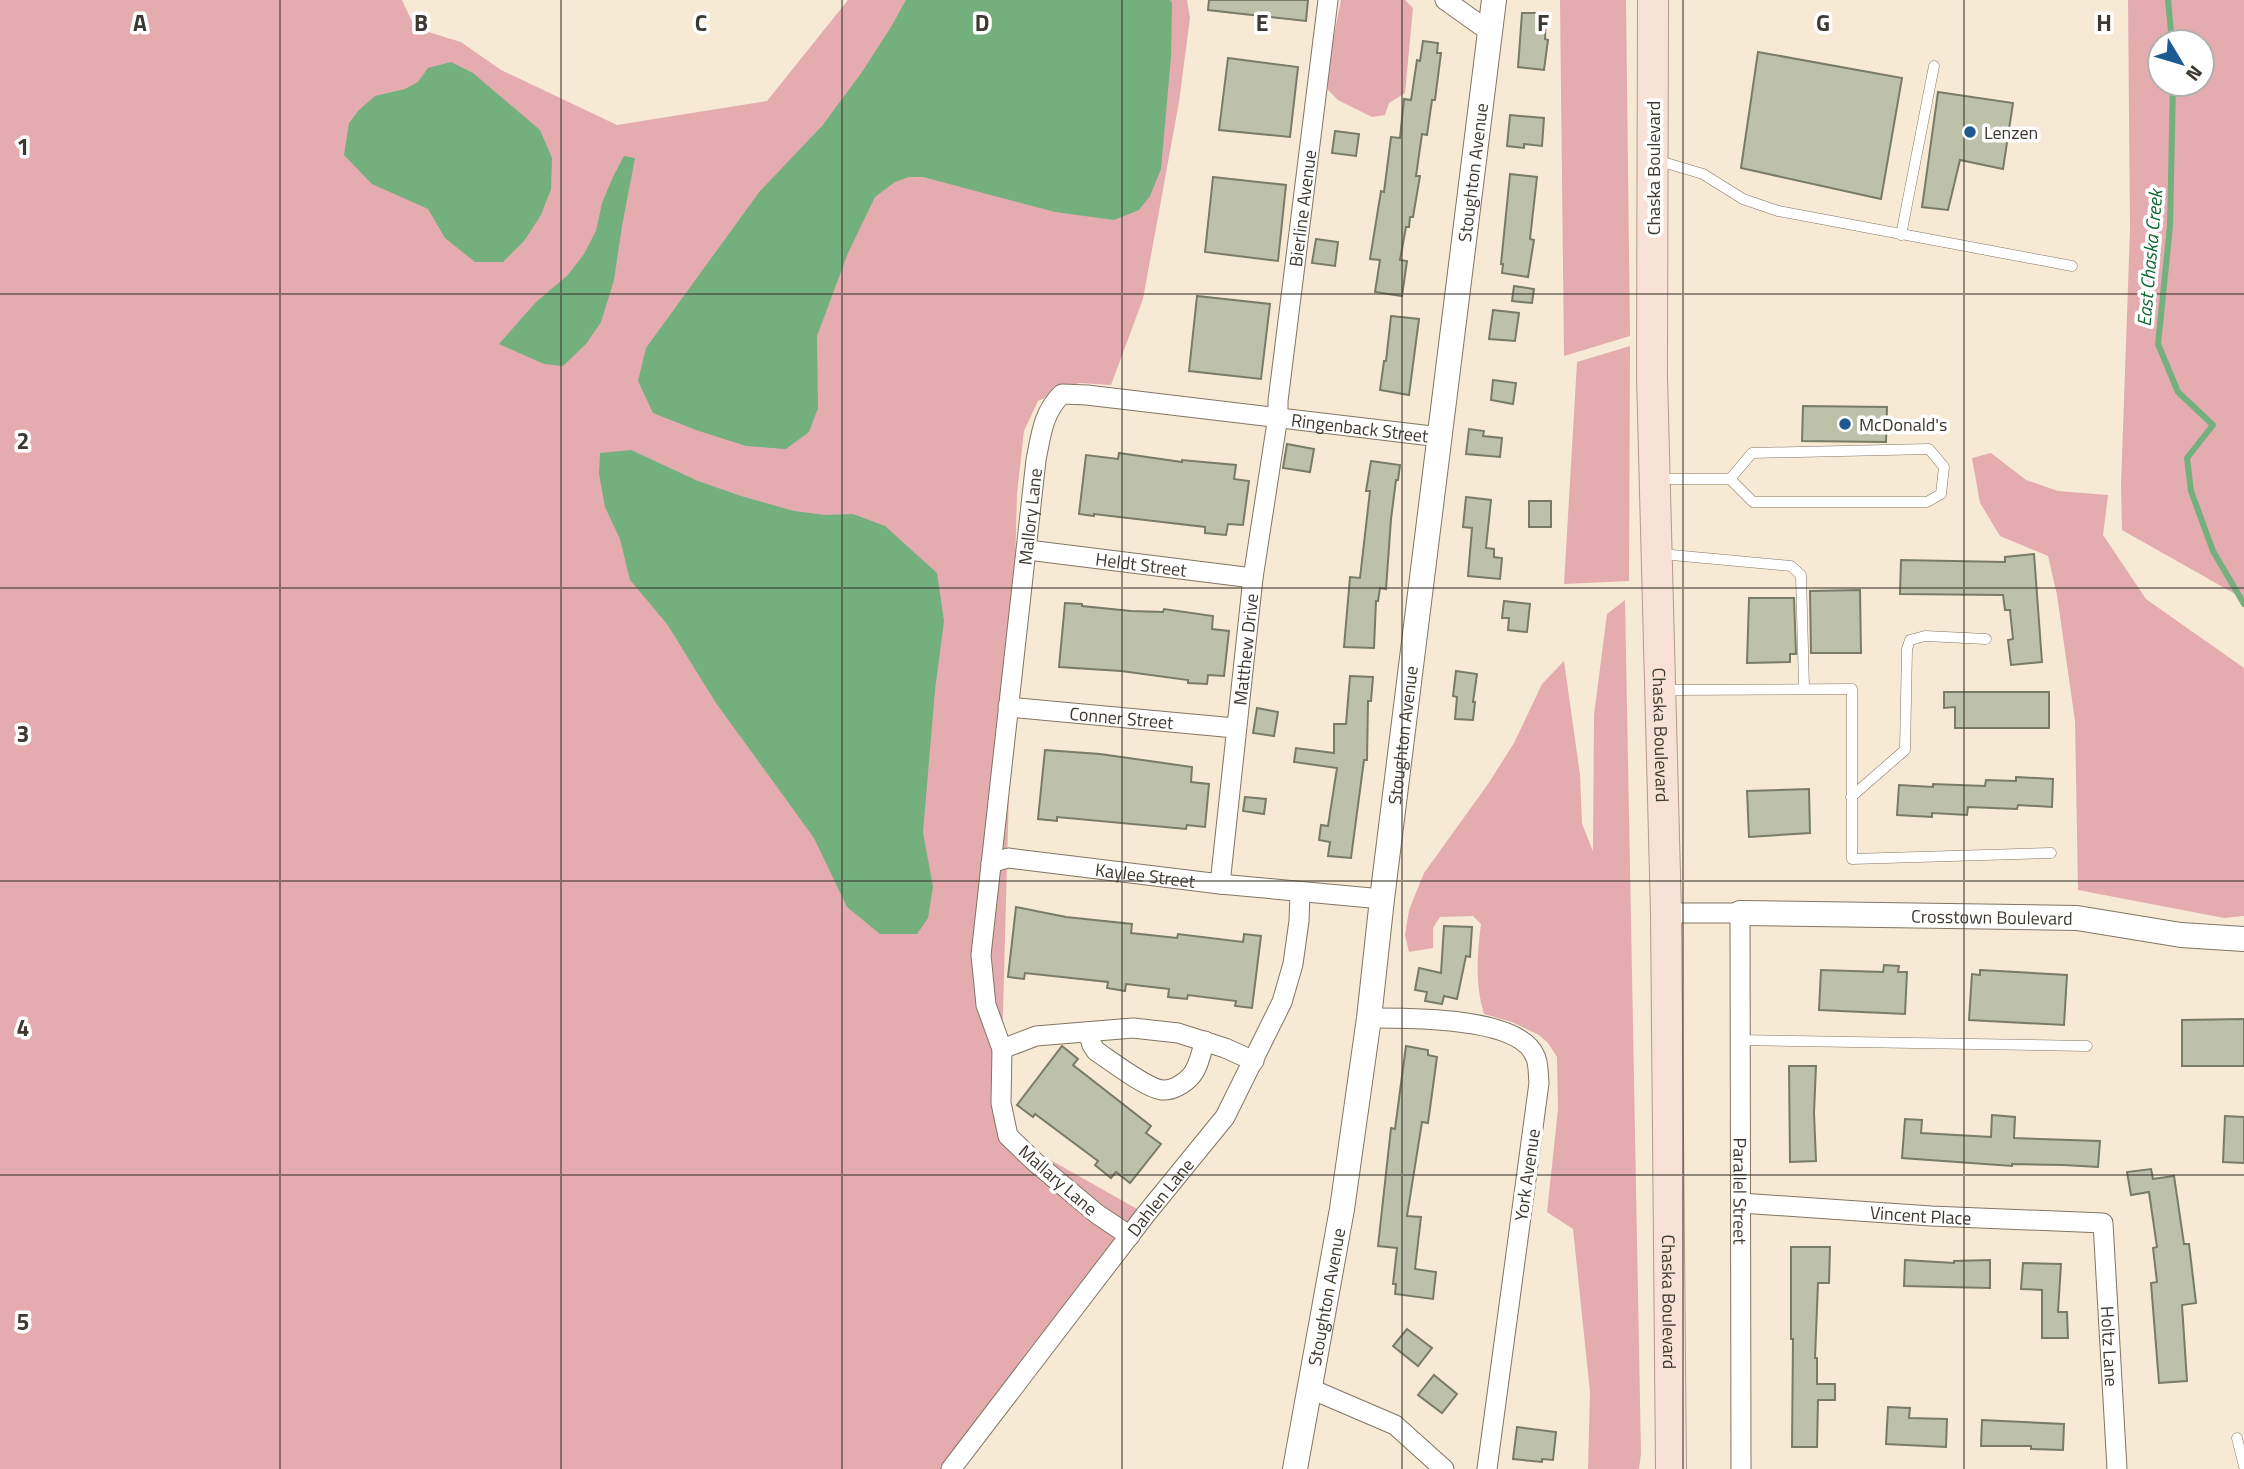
<svg xmlns="http://www.w3.org/2000/svg" width="2244" height="1469" font-family="'Titillium Web',sans-serif">
  <style>
    .green { fill: #e4acaf; fill-rule: evenodd }
    .water { fill: #74af7e }
    .lines { fill: none; stroke-linecap: round; stroke-linejoin: round }
    .stream { stroke: #74af7e; stroke-width: 6 }
    .building { fill: #bdc1a9; stroke: #787c66; stroke-width: 2 }
    .service-casing { stroke: #817662; stroke-width: 11 }
    .minor-casing { stroke: #817662; stroke-width: 21 }
    .tertiary-casing { stroke: #817662; stroke-width: 26 }
    .primary-casing { stroke: #b4998a; stroke-width: 32 }
    .service { stroke: #fff; stroke-width: 10 }
    .minor { stroke: #fff; stroke-width: 19 }
    .tertiary { stroke: #fff; stroke-width: 24 }
    .primary { stroke: #f8e1d6; stroke-width: 30 }
    .grid { fill: none; stroke: #3e3930; stroke-width: 2; stroke-opacity: 0.55 }
    .poi-dot { fill: #1c5a90; stroke: #fff; stroke-width: 2.5 }
    .labels { text-anchor: middle; dominant-baseline: central; stroke-width: 7; stroke-linejoin: round; paint-order: stroke }
    .poi-label { font-size: 18px; fill: #3e3930; stroke: #fff; text-anchor: start }
    .street-label { font-size: 18px; fill: #3e3930; stroke: #fff }
    .water-label { font-size: 19px; font-style: italic; fill: #09682b; stroke: #fff }
    .grid-label { font-size: 23px; text-anchor: middle; font-weight: bold; fill: #3e3930; stroke: #fff; stroke-width: 7; stroke-linejoin: round; paint-order: stroke }
  </style>
  <rect width="100%" height="100%" fill="#f7ead4"/>
  <g class="green">
    <polygon points="0,0 402,0 415,28 461,42 501,70 617,125 767,101 848,0 1187,0 1190,18 1179,102 1143,299 1111,385 1079,383 1038,401 1024,431 1017,494 1002,1049 1008,1136 1146,1214 943,1469 0,1469"/>
    <polygon points="1341,0 1405,0 1413,8 1405,93 1389,103 1385,115 1372,117 1338,100 1328,90 1328,66"/>
    <polygon points="1560,0 1626,0 1630,336 1564,356"/>
    <path d="M2128 0H2244V599L2122 530 2121 485 2130 229ZM2160 42H2202V84H2160Z"/>
    <polygon points="1630,346 1629,581 1564,584 1577,362"/>
    <polygon points="1991,453 2026,480 2058,491 2108,495 2103,535 2146,599 2244,668 2244,916 2224,918 2078,890 2075,721 2057,595 2048,556 2000,536 1980,503 1972,458"/>
    <path d="M1625 600 1641 1454 1639 1469H1588L1590 1392 1573 1229 1547 1212 1558 1109 1557 1057 1548 1043 1539 1035 1512 1022 1484 1014C1475 985 1477 954 1481 924L1473 916 1440 917 1433 928V948L1409 952 1405 935 1409 910 1424 873 1488 784 1514 743 1542 684 1564 661 1580 775 1582 824 1593 851 1594 715 1607 614Z"/>
  </g>
  <g class="water">
    <polygon points="906,0 1170,0 1172,3 1171,57 1161,169 1150,196 1139,210 1114,220 1055,212 923,177 909,177 895,182 875,197 848,253 817,336 818,408 809,432 786,449 746,446 696,430 653,413 638,381 646,348 760,191 822,126 862,72 891,27"/>
    <polygon points="451,62 473,73 540,130 552,158 551,189 541,215 524,241 503,262 475,262 445,238 428,209 372,184 344,155 349,123 359,110 375,96 405,89 418,82 428,68"/>
    <polygon points="624,156 635,158 622,226 614,280 601,322 586,344 563,366 544,364 499,344 536,302 568,275 584,254 596,231 602,203 613,177"/>
    <polygon points="631,450 698,481 741,496 794,511 825,515 853,514 885,526 937,573 944,621 935,690 923,832 933,887 928,918 917,934 880,934 847,907 814,838 716,703 667,624 630,580 620,539 605,507 599,474 600,453"/>
  </g>
  <g class="lines">
    <g class="stream">
      <polyline points="2168,0 2172,42"/>
      <polyline points="2173,84 2170,226 2158,344 2178,392 2213,425 2187,458 2191,491 2213,551 2244,604"/>
    </g>
  </g>
  <g class="building">
    <polygon points="1209,0 1308,0 1306,21 1208,10"/>
    <polygon points="1522,13 1546,13 1545,39 1548,40 1544,70 1518,67"/>
    <polygon points="1423,41 1438,43 1437,53 1441,53 1435,100 1432,100 1427,135 1422,134 1416,176 1420,176 1413,217 1410,217 1409,227 1406,227 1400,260 1407,261 1402,296 1375,292 1380,260 1370,259 1381,191 1384,192 1391,137 1400,138 1404,99 1411,100 1417,60 1420,61"/>
    <polygon points="1758,52 1902,78 1881,199 1741,168"/>
    <polygon points="1228,58 1298,67 1290,137 1219,130"/>
    <polygon points="1938,92 2013,103 2003,169 1960,160 1948,210 1922,207"/>
    <polygon points="1510,115 1544,118 1542,146 1524,144 1524,148 1507,146"/>
    <polygon points="1335,131 1359,134 1356,156 1332,153"/>
    <polygon points="1510,174 1537,177 1530,239 1534,240 1528,277 1502,273 1503,264 1501,264"/>
    <polygon points="1213,177 1286,185 1278,261 1205,252"/>
    <polygon points="1316,239 1338,242 1335,266 1312,263"/>
    <polygon points="1514,286 1534,289 1532,303 1512,301"/>
    <polygon points="1197,296 1270,304 1261,379 1189,371"/>
    <polygon points="1493,310 1519,313 1515,341 1489,339"/>
    <polygon points="1391,316 1419,319 1409,395 1380,390 1384,361 1386,361"/>
    <polygon points="1493,380 1516,383 1513,404 1491,400"/>
    <polygon points="1803,406 1887,407 1886,442 1802,441"/>
    <polygon points="1469,429 1484,431 1483,436 1502,438 1500,457 1466,454"/>
    <polygon points="1287,444 1314,449 1310,472 1283,468"/>
    <polygon points="1119,453 1182,462 1182,460 1236,465 1234,479 1249,481 1243,525 1228,524 1226,535 1205,533 1205,527 1094,514 1094,516 1079,514 1086,455 1118,459"/>
    <polygon points="1371,461 1400,465 1398,480 1396,480 1391,519 1386,589 1380,588 1378,601 1376,601 1374,648 1344,647 1350,577 1360,578 1370,491 1366,491"/>
    <polygon points="1466,497 1491,500 1486,548 1494,549 1494,557 1502,558 1500,579 1468,576 1472,528 1463,527"/>
    <rect x="1529" y="501" width="22" height="26"/>
    <polygon points="2034,554 2042,662 2011,665 2008,640 2013,639 2010,610 2005,610 2003,595 1900,594 1901,560 2005,562 2005,557"/>
    <polygon points="1860,590 1861,653 1811,653 1810,591"/>
    <polygon points="1749,598 1794,598 1796,654 1790,654 1790,662 1747,663"/>
    <polygon points="1504,601 1530,604 1527,632 1508,630 1509,618 1502,618"/>
    <polygon points="1065,603 1082,604 1082,606 1131,611 1163,612 1164,609 1213,616 1212,629 1229,631 1224,676 1208,675 1207,684 1188,683 1188,680 1121,671 1059,667"/>
    <polygon points="1456,671 1477,674 1473,702 1475,702 1473,720 1455,719 1457,697 1453,696"/>
    <polygon points="1350,676 1373,677 1371,701 1368,701 1367,760 1364,760 1351,858 1328,856 1330,842 1319,840 1321,825 1328,826 1337,768 1294,762 1296,748 1334,753 1334,724 1346,724"/>
    <polygon points="1944,692 2049,692 2049,728 1955,728 1955,707 1944,708"/>
    <polygon points="1257,708 1278,712 1274,736 1253,733"/>
    <polygon points="1045,750 1100,754 1192,767 1191,782 1209,784 1205,827 1187,825 1186,829 1057,817 1057,821 1038,819"/>
    <polygon points="2016,777 2053,779 2052,807 2018,805 2017,809 1968,807 1967,815 1932,813 1932,817 1897,815 1899,785 1933,787 1933,784 1985,786 1986,780 2016,781"/>
    <polygon points="1809,789 1810,833 1749,837 1747,791"/>
    <polygon points="1245,797 1266,799 1264,814 1243,811"/>
    <polygon points="1016,907 1066,917 1132,924 1131,933 1177,938 1178,934 1243,942 1244,934 1261,936 1252,1008 1235,1006 1236,1001 1188,995 1187,999 1168,997 1169,989 1126,984 1125,991 1107,988 1108,982 1025,973 1024,979 1008,977"/>
    <polygon points="1444,926 1472,927 1470,957 1466,956 1457,999 1444,996 1442,1004 1425,1001 1427,992 1415,990 1419,968 1441,973"/>
    <polygon points="1884,965 1899,966 1898,972 1907,972 1905,1014 1819,1010 1821,970 1883,972"/>
    <polygon points="1980,970 2067,975 2064,1025 1969,1020 1972,974 1980,975"/>
    <polygon points="2244,1019 2244,1066 2182,1066 2182,1020"/>
    <polygon points="1062,1046 1078,1059 1073,1065 1151,1126 1146,1133 1161,1144 1130,1183 1116,1172 1111,1178 1095,1165 1098,1161 1035,1114 1033,1117 1017,1105"/>
    <polygon points="1406,1046 1428,1050 1428,1055 1437,1057 1428,1123 1422,1122 1407,1216 1421,1217 1415,1269 1436,1272 1433,1299 1395,1294 1396,1284 1393,1284 1397,1248 1378,1246 1391,1128 1395,1129"/>
    <polygon points="1789,1066 1816,1066 1814,1113 1816,1161 1790,1162"/>
    <polygon points="1992,1115 2015,1117 2014,1138 2100,1141 2098,1167 2063,1165 2012,1164 2012,1166 1902,1158 1905,1119 1922,1120 1921,1133 1991,1137"/>
    <polygon points="2225,1116 2244,1117 2244,1163 2223,1162"/>
    <polygon points="2151,1169 2153,1179 2174,1176 2184,1244 2189,1244 2196,1303 2182,1305 2187,1381 2159,1383 2151,1283 2157,1282 2153,1248 2157,1247 2149,1192 2131,1195 2127,1172"/>
    <polygon points="1791,1247 1830,1247 1829,1283 1818,1283 1815,1358 1817,1358 1817,1384 1835,1384 1835,1400 1818,1400 1817,1447 1792,1447 1793,1339 1791,1339"/>
    <polygon points="1905,1260 1954,1263 1954,1261 1990,1260 1990,1288 1904,1286"/>
    <polygon points="2023,1263 2061,1264 2058,1312 2067,1312 2068,1338 2042,1338 2042,1290 2021,1289"/>
    <polygon points="1407,1329 1432,1348 1418,1366 1393,1346"/>
    <polygon points="1434,1375 1457,1394 1442,1413 1418,1395"/>
    <polygon points="1888,1407 1910,1408 1909,1418 1947,1419 1946,1447 1886,1444"/>
    <polygon points="1982,1420 2064,1424 2063,1450 2031,1449 2031,1446 1981,1446"/>
    <polygon points="1517,1427 1556,1432 1553,1460 1542,1459 1542,1462 1513,1459"/>
  </g>
  <g class="lines">
    <g class="service-casing">
      <g id="service">
        <polyline points="1656,160 1703,174 1743,199 1778,211 2072,266"/>
        <polyline points="1901,235 1934,66"/>
        <polyline points="1659,479 1730,479 1752,453 1929,449 1944,467 1941,494 1927,502 1753,502 1730,479"/>
        <polyline points="1661,554 1791,566 1801,575 1804,688"/>
        <polyline points="1664,690 1852,689 1852,859 2051,853"/>
        <polyline points="1851,797 1905,750 1907,649 1910,640 1925,636 1986,639"/>
        <polyline points="1740,1040 2087,1046"/>
        <polyline points="2237,1438 2244,1466"/>
      </g>
    </g>
    <g class="minor-casing">
      <g id="minor">
        <polyline points="1445,0 1490,32"/>
        <path id="s1" d="M1028 550 1253 578"/>
        <path id="s2" d="M1008 707 1235 728"/>
        <path id="s3" d="M991 863 1008 858 1220 884 1382 899"/>
        <path id="s4" d="M1220 884 1253 578 1278 416V401L1328 0"/>
        <path id="s5" d="M1666 913H1740L1741 1469"/>
        <path d="M1369 1018C1406 1018 1519 1016 1535 1056 1539 1063 1538 1075 1539 1083L1487 1469"/>
        <path d="M1088 1032 1092 1045 1096 1051C1111 1061 1146 1088 1162 1090 1172 1091 1184 1084 1191 1076 1199 1067 1201 1052 1205 1041"/>
        <polyline points="1002,1049 1036,1036 1133,1028 1178,1033 1225,1048 1254,1061"/>
        <path id="s6" d="M1741 1203 1931 1216 2103 1223 2117 1469"/>
        <path id="s7" d="M1130 1236 1097 1214 1035 1162 1008 1136 1001 1103 1002 1049 986 1005 981 955 1036 460C1041 435 1043 412 1062 394L1087 395 1440 437"/>
        <polyline points="1311,1389 1395,1425 1444,1469"/>
        <path id="s8" d="M951 1469 1146 1214 1225 1117 1282 1002 1293 964 1299 921 1300 893"/>
      </g>
    </g>
    <g class="tertiary-casing">
      <g id="tertiary">
        <path id="s9" d="M1740 913 2077 918 2181 935 2244 939"/>
        <path id="s10" d="M1295 1469 1342 1209 1369 1018 1382 899 1494 0"/>
      </g>
    </g>
    <g class="primary-casing">
      <g id="primary">
        <path id="s11" d="M1653 0 1652 376 1666 913 1671 1469"/>
      </g>
    </g>
    <use href="#service" class="service"/>
    <use href="#minor" class="minor"/>
    <use href="#tertiary" class="tertiary"/>
    <use href="#primary" class="primary"/>
  </g>
  <path class="grid" d="M280 0V1469M561 0V1469M842 0V1469M1122 0V1469M1402 0V1469M1683 0V1469M1964 0V1469M0 294H2244M0 588H2244M0 881H2244M0 1175H2244"/>
  <g class="poi-dot">
    <circle cx="1970" cy="132" r="7"/>
    <circle cx="1845" cy="424" r="7"/>
  </g>
  <g class="labels">
    <g class="poi-label">
      <text x="1984" y="132">Lenzen</text>
      <text x="1859" y="424">McDonald's</text>
    </g>
    <g class="street-label">
      <text transform="translate(1653 168) rotate(-90)">Chaska Boulevard</text>
      <text stroke="none"><textPath href="#s10" startOffset="1309">Stoughton Avenue</textPath></text>
      <text stroke="none"><textPath href="#s4" startOffset="681">Bierline Avenue</textPath></text>
      <text stroke="none"><textPath href="#s7" startOffset="1213">Ringenback Street</textPath></text>
      <text stroke="none"><textPath href="#s7" startOffset="784">Mallory Lane</textPath></text>
      <text stroke="none"><textPath href="#s1" startOffset="114">Heldt Street</textPath></text>
      <text stroke="none"><textPath href="#s4" startOffset="236">Matthew Drive</textPath></text>
      <text stroke="none"><textPath href="#s2" startOffset="114">Conner Street</textPath></text>
      <text stroke="none"><textPath href="#s11" startOffset="735">Chaska Boulevard</textPath></text>
      <text stroke="none"><textPath href="#s10" startOffset="742">Stoughton Avenue</textPath></text>
      <text stroke="none"><textPath href="#s3" startOffset="156">Kaylee Street</textPath></text>
      <text stroke="none"><textPath href="#s9" startOffset="252">Crosstown Boulevard</textPath></text>
      <text transform="translate(1527 1175) rotate(-82)">York Avenue</text>
      <text transform="translate(1058 1180) rotate(41)">Mallary Lane</text>
      <text stroke="none"><textPath href="#s5" startOffset="352">Parallel Street</textPath></text>
      <text stroke="none"><textPath href="#s8" startOffset="343">Dahlen Lane</textPath></text>
      <text stroke="none"><textPath href="#s6" startOffset="180">Vincent Place</textPath></text>
      <text stroke="none"><textPath href="#s10" startOffset="175">Stoughton Avenue</textPath></text>
      <text stroke="none"><textPath href="#s11" startOffset="1302">Chaska Boulevard</textPath></text>
      <text stroke="none"><textPath href="#s6" startOffset="486">Holtz Lane</textPath></text>
    </g>
    <g class="water-label">
      <text transform="translate(2149 258) rotate(-85)">East Chaska Creek</text>
    </g>
  </g>
  <g class="grid-label">
    <text x="140" y="31">A</text>
    <text x="421" y="31">B</text>
    <text x="701" y="31">C</text>
    <text x="982" y="31">D</text>
    <text x="1262" y="31">E</text>
    <text x="1543" y="31">F</text>
    <text x="1823" y="31">G</text>
    <text x="2104" y="31">H</text>
    <text x="23" y="155">1</text>
    <text x="23" y="449">2</text>
    <text x="23" y="742">3</text>
    <text x="23" y="1036">4</text>
    <text x="23" y="1330">5</text>
  </g>
  <g transform="translate(2181 63) rotate(128)"><circle r="33" fill="#ffffff" stroke="#b2b0ac" stroke-width="2"/>
  <path d="M0-5L12 26L0 18L-12 26Z" fill="#1c5a90"/>
  <text y="-10" font-size="19" font-weight="bold" text-anchor="middle" fill="#3e3930">N</text>
  </g>
</svg>
